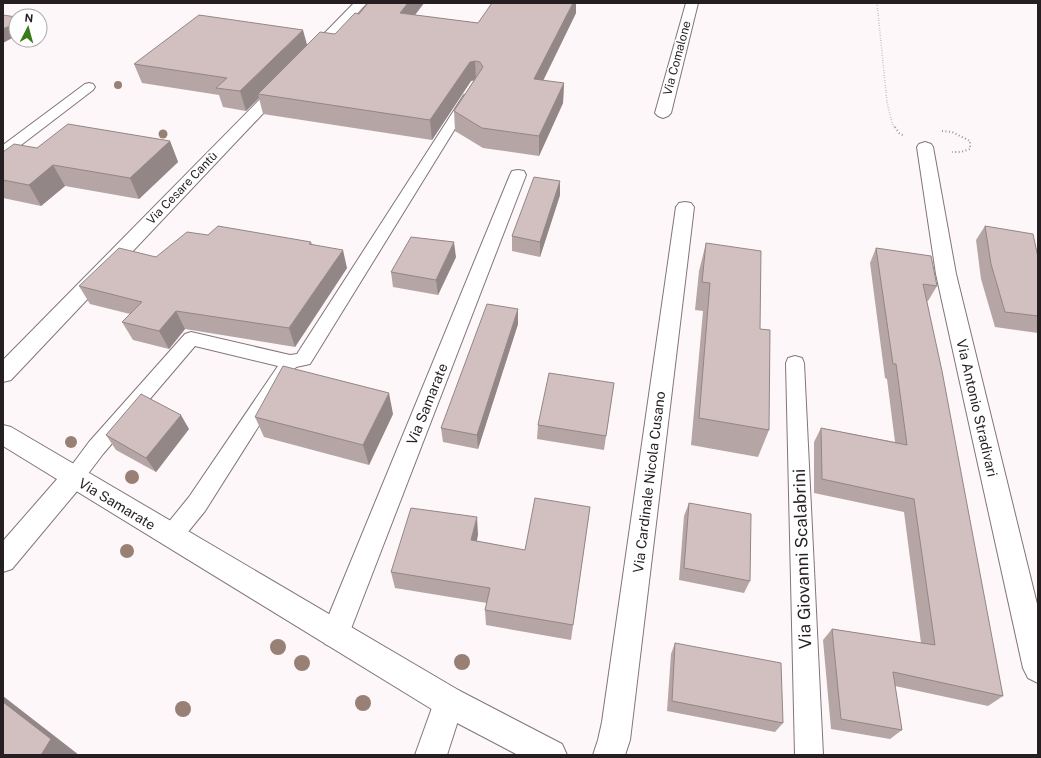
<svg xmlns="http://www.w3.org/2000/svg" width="1041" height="758" font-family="'Public Sans',sans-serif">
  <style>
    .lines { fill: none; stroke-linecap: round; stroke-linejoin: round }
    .lane-casing { stroke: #82747b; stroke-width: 2 }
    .street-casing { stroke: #82747b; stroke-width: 2 }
    .secondary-casing { stroke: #82747b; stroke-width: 2 }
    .path-far1 { stroke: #9a9497; stroke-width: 1.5; stroke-dasharray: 0.5 2; stroke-linecap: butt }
    .path { stroke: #9a9497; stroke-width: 2; stroke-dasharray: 1 2.5; stroke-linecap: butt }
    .lane { fill: #fff; fill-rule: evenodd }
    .street { fill: #fff; fill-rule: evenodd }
    .secondary { fill: #fff; fill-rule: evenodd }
    .tree { fill: #988074 }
    .wall { fill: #b5a5a5 }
    .shaded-wall { fill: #938686 }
    .building { fill: #d2c0c0; stroke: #938686 }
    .labels { text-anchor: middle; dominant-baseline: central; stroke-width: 3.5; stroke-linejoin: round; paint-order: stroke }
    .far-street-label { font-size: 12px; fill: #251f22; stroke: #fff }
    .street-label { font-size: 14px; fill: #251f22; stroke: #fff }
    .near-street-label { font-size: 17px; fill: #251f22; stroke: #fff }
  </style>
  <rect width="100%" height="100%" fill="#fdf7fa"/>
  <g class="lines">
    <g class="lane-casing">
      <g id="lane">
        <polygon points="89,83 93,84 95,87 93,90 8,155 3,156 3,145 85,84"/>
        <polygon points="468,94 472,95 474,98 310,364 296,367 205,511 179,543 171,546 163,543 160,536 163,529 189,497 278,366 195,346 103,454 81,483 74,486 67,483 63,477 89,442 185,334 191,332 290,355 297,354 462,98 464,95"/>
        <polygon points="795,356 802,358 804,363 823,755 795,755 786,363 788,358"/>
      </g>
    </g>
    <g class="street-casing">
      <g id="street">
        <polygon points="354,3 367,3 316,58 306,58 304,55 306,52"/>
        <polygon points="686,3 698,3 671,113 668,116 663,118 658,116 655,113"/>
        <polygon points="283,80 288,81 290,84 288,87 11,380 3,382 3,360 278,81"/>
        <polygon points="925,142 931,144 933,147 956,274 1038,608 1038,683 1028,678 1023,668 936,274 917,147 919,144"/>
        <polygon points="518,170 524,171 526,175 349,634 345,644 335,648 325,644 321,634 510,175 512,171"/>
        <polygon points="685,202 691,203 694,207 630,740 625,755 593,755 598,740 602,722 676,207 679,203"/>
        <polygon points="74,467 83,470 86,477 83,484 12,569 3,572 3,541 65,470"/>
        <polygon points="449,687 460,691 464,702 447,755 415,755 438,691"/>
      </g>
    </g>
    <g class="secondary-casing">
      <polygon id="secondary" points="3,425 11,427 460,691 562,744 567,755 518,755 438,713 3,446"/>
    </g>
    <polyline class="path-far1" points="877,3 887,102 892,123 895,128"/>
    <g class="path">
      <polyline points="895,127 899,133 904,136"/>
      <polyline points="942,131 952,132 970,141 970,149 961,152 952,152"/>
    </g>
    <use href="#lane" class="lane"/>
    <use href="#street" class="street"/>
    <use href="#secondary" class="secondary"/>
  </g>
  <g class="tree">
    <circle cx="118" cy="85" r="4"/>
    <circle cx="163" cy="134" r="4.5"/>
    <circle cx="71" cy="442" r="6"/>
    <circle cx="132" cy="477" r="7"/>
    <circle cx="127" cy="551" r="7"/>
    <circle cx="278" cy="647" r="8"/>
    <circle cx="462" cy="662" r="8"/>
    <circle cx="302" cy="663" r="8"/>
    <circle cx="363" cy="703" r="8"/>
    <circle cx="183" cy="709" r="8"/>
  </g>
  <g class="wall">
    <polygon points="368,3 424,3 415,15 478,23 576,13 543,81 564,83 563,103 539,156 483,148 455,131 454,111 474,80 471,81 432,140 263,114 259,98 246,111 223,107 219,95 142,83 134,64 307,45 335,34 359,14"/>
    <polygon points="170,141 178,162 139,199 65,186 41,206 3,198 3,152 37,148"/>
    <polygon points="560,195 540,257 512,251 512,236"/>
    <polygon points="985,226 1038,257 1038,333 995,327 981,279 976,240"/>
    <polygon points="208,235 311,242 312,244 347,268 295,347 185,329 169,349 133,340 122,322 130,314 90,304 79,286 156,257"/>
    <polygon points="706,243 760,329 769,430 758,457 691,445 703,311 695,310 699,271"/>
    <polygon points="876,248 937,286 928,301 927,301 1003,696 988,706 895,686 902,730 890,739 831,729 823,640 832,629 921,643 904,512 814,493 814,442 821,428 895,442 887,379 885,378 870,263"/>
    <polygon points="456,257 438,295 393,287 391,272"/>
    <polygon points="518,324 478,449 443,442 441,428"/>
    <polygon points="614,383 604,450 537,439 538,425"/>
    <polygon points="393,414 369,465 264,437 255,417"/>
    <polygon points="189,429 156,472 116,450 106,435"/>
    <polygon points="689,503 750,581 744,593 679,580 684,516"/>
    <polygon points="590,507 571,640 486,625 485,610 487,603 395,588 391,572 478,534 477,541 525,550"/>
    <polygon points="675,643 783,723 775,732 667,711 671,654"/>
  </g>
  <g class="shaded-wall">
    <polygon points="408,3 424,3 402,32 400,13"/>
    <polygon points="573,3 576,3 576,13 534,99 534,79"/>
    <polygon points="16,23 16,36 3,43 3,29"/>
    <polygon points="303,30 308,48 258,94 259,98 246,111 240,91"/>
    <polygon points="475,61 476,80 471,81 432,140 430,120 470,62"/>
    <polygon points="564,83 563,103 539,156 539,136"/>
    <polygon points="170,141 178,162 139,199 130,178"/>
    <polygon points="53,165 65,186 41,206 29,185"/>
    <polygon points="560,181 560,195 540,257 540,242"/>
    <polygon points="454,242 456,257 438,295 436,280"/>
    <polygon points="343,250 347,268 295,347 289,328"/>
    <polygon points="518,309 518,324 478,449 477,435"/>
    <polygon points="176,311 185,329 169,349 159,331"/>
    <polygon points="389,393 393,414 369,465 363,445"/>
    <polygon points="181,415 189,429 156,472 146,458"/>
    <polygon points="477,517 478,534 473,557 471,540"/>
    <polygon points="3,696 79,755 41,755 3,702"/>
  </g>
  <g class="building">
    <polygon points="368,3 408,3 400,13 478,23 492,3 573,3 534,79 564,83 539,136 482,128 454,111 483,67 480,62 475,61 470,62 430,120 258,94 320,32 335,34 355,13 359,14"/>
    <polygon points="3,15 16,17 16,23 3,29"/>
    <polygon points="199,15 303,30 240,91 216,88 227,78 134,64"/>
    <polygon points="68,124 170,141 130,178 53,165 29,185 3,180 3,152 14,144 37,148"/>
    <polygon points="534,177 560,181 540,242 512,236"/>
    <polygon points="218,226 311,242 309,244 343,250 289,328 176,311 159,331 122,322 142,302 79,286 119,248 156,257 187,232 208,235"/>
    <polygon points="985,226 1033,234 1038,257 1038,316 1005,312 991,264"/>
    <polygon points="411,237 454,242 436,280 391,272"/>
    <polygon points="706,243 761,251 760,329 770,330 769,430 699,418 710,283 702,282"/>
    <polygon points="876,248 931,256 937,286 923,284 942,371 1003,696 893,672 902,730 841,719 832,629 935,645 914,499 822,479 821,428 907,445 896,364 893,364"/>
    <polygon points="487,304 518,309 477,435 441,428"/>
    <polygon points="283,366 389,393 363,445 255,417"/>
    <polygon points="549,373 614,383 606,436 538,425"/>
    <polygon points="141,394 181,415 146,458 106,435"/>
    <polygon points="535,498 590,507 573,625 485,610 490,588 391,572 411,508 477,517 471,540 525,550"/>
    <polygon points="689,503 751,514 750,581 684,568"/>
    <polygon points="675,643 781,663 783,723 672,701"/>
    <polygon points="3,702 51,739 41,755 3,755"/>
  </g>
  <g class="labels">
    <g class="far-street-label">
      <text transform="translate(677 58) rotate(-75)">Via Comalone</text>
      <text transform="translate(182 188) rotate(-46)">Via Cesare Cantù</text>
    </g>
    <g class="street-label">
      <text transform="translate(427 404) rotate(-68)">Via Samarate</text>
      <text transform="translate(977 408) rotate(77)">Via Antonio Stradivari</text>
      <text transform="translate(649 482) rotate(-83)">Via Cardinale Nicola Cusano</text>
      <text transform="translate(117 504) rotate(31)">Via Samarate</text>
    </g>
    <g class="near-street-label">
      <text transform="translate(802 559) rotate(-92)">Via Giovanni Scalabrini</text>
    </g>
  </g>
  <rect width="1041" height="758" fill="none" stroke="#251f22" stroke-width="8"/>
  <g transform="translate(28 28) rotate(6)"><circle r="19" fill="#ffffff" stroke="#a8a5a7"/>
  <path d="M0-3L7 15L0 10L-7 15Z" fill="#397a19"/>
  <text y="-6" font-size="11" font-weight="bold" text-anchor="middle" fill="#251f22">N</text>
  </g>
</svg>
